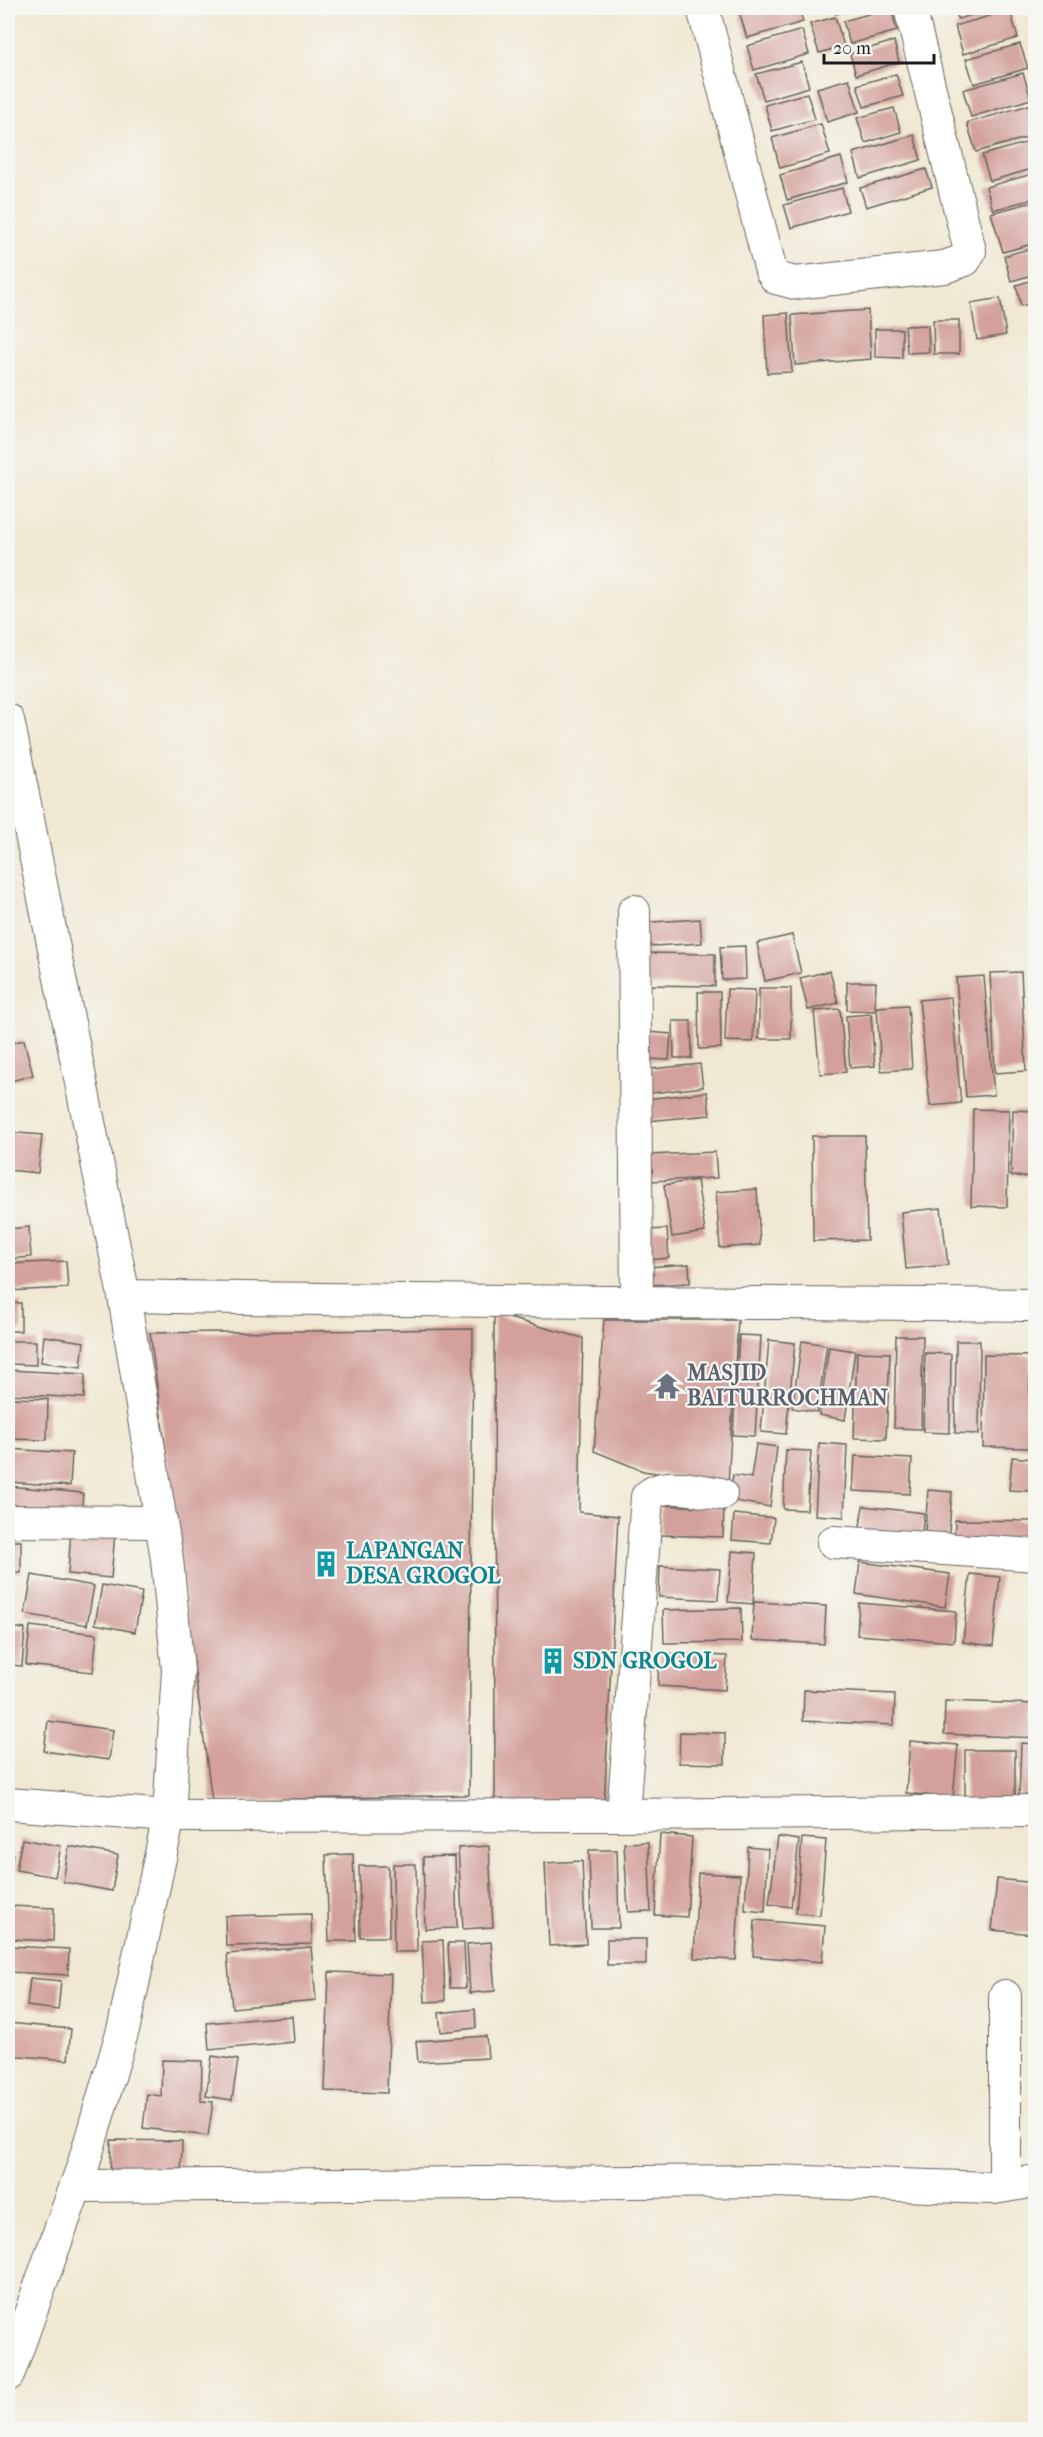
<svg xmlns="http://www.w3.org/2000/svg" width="1043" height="2437" font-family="'IM FELL French Canon',serif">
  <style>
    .building { fill: #d3a09b }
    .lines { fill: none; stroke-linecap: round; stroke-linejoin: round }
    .street-casing { stroke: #66635c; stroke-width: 34 }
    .street { stroke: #fff; stroke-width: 32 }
    .labels { text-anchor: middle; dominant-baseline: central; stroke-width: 4.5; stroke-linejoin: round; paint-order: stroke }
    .worship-label { font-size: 22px; font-weight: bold; fill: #5b616d; stroke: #f6f6f2; text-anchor: start }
    .culture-label { font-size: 22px; font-weight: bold; fill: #0d838f; stroke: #f6f6f2; text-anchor: start }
  </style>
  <rect width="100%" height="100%" fill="#f6f6f2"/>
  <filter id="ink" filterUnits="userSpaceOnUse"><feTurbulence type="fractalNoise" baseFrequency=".0167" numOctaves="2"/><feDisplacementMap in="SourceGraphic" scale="12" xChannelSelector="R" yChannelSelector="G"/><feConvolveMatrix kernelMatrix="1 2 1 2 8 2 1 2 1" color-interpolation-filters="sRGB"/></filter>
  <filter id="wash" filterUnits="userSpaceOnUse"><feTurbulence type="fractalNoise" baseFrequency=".008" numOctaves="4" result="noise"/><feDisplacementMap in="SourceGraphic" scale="24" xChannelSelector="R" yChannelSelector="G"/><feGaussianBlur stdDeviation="1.35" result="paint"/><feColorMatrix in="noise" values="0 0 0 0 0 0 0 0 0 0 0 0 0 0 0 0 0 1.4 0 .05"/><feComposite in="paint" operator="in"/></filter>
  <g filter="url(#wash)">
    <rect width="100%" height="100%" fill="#f0e8d2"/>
    <g id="blocks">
      <g class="building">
        <polygon points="738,8 799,8 803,22 747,38"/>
        <polygon points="834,8 856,8 836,14"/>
        <polygon points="891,8 897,31 850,44 843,21"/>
        <polygon points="955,8 996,8 958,19"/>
        <polygon points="1010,10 1018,38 963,54 955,26"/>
        <polygon points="835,17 844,46 819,53 810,24"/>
        <polygon points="802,30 809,54 754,70 747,46"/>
        <polygon points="894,41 899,62 856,75 850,54"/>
        <polygon points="1020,44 1028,68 974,84 966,59"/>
        <polygon points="802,62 809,87 764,100 756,74"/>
        <polygon points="1023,73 1031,99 971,117 963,90"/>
        <polygon points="896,74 903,96 864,107 857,85"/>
        <polygon points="849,79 859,112 827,122 817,88"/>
        <polygon points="807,93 815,119 772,131 765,105"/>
        <polygon points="1036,103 1036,135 976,152 967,123"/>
        <polygon points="894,108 901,132 865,143 857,118"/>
        <polygon points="821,124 830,154 780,168 772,138"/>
        <polygon points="914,135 921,160 860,178 853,153"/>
        <polygon points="1036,140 1036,168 990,181 982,155"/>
        <polygon points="841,157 848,182 787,200 780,175"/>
        <polygon points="926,169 932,187 866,207 860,188"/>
        <polygon points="1036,173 1036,198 993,210 986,187"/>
        <polygon points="842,188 848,211 791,228 784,205"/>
        <polygon points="1036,201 1036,243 1003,252 991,213"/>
        <polygon points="1036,247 1036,274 1011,281 1004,256"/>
        <polygon points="1036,279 1036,302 1021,306 1016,285"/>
        <polygon points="1000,298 1006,335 977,340 971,303"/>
        <polygon points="868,310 871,359 795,365 792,315"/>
        <polygon points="788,313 792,372 767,373 764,315"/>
        <polygon points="933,320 959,320 959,354 934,354"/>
        <polygon points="928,325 929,352 907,353 905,326"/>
        <polygon points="875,329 902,329 902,358 875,357"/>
        <polygon points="700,919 702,943 638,947 636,923"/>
        <polygon points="792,935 801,973 765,981 757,943"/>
        <polygon points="745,946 746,979 722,980 720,947"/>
        <polygon points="641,953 715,954 715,986 640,985"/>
        <polygon points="830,971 838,1003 808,1010 800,978"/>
        <polygon points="1021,972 1026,1071 995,1073 990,973"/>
        <polygon points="984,976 994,1095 966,1097 956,978"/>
        <polygon points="847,982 876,982 875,1011 847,1010"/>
        <rect x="759" y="988" width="32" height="51"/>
        <polygon points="727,989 755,990 753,1042 725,1041"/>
        <polygon points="698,992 720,992 721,1048 699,1049"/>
        <polygon points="951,997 961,1103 930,1106 919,1000"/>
        <polygon points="908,1005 912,1069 881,1071 877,1007"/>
        <polygon points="8,1007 12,1024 8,1025"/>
        <polygon points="840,1009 846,1072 820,1074 814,1011"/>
        <polygon points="871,1014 875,1066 850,1068 846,1016"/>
        <polygon points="673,1021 691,1021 692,1058 674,1058"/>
        <polygon points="648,1032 671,1034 669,1060 647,1059"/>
        <polygon points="24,1040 33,1075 8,1082 8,1044"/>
        <polygon points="700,1064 703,1087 644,1094 641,1070"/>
        <polygon points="707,1092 710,1115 648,1121 645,1099"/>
        <polygon points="973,1109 1009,1110 1007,1207 971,1206"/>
        <polygon points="1013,1110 1036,1111 1036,1177 1011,1176"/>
        <polygon points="8,1132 42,1135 38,1173 8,1170"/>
        <polygon points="812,1136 865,1136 867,1240 813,1241"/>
        <polygon points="715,1152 717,1178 650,1181 649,1155"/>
        <polygon points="8,1180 11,1180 9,1201 8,1201"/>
        <polygon points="697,1180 705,1232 672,1237 664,1185"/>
        <polygon points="757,1189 760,1245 720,1248 716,1192"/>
        <polygon points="941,1208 948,1265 906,1269 901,1212"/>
        <polygon points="29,1227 31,1257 8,1259 8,1229"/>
        <polygon points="667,1229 669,1258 649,1260 647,1230"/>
        <polygon points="66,1261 68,1288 8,1291 8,1264"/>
        <polygon points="689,1264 690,1283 649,1285 647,1267"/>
        <rect x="8" y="1303" width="13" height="28"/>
        <polygon points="494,1314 583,1338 579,1512 618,1516 604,1810 495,1806"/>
        <polygon points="604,1320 738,1320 728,1484 643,1471 594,1451"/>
        <polygon points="473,1329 469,1795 212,1801 150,1333"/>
        <polygon points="739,1335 761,1336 755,1436 733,1435"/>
        <polygon points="44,1336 84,1342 81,1367 41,1362"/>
        <polygon points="896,1336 923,1336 921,1429 894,1428"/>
        <polygon points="769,1340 795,1343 786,1434 761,1432"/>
        <polygon points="8,1341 36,1341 36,1365 8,1364"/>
        <polygon points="802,1341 827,1345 817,1412 792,1408"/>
        <polygon points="956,1341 980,1341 979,1434 955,1433"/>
        <polygon points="829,1347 855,1351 845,1420 819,1415"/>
        <polygon points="857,1352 890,1353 886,1439 854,1438"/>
        <polygon points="925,1353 951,1354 950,1433 923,1432"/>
        <polygon points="984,1355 1030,1356 1029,1448 983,1447"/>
        <polygon points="8,1370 85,1374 84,1398 8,1394"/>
        <polygon points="8,1398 48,1399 47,1440 8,1439"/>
        <polygon points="819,1443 847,1445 844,1517 815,1515"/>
        <polygon points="756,1444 777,1447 770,1507 729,1500 733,1475 751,1478"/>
        <polygon points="8,1449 72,1453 70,1486 8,1482"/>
        <polygon points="786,1450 811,1451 807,1510 783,1509"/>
        <polygon points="855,1456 912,1459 910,1494 853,1491"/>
        <polygon points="1012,1457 1034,1459 1032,1491 1009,1490"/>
        <polygon points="8,1486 83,1493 81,1517 8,1510"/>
        <polygon points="928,1490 952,1492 948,1545 924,1543"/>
        <polygon points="661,1505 724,1508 723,1537 660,1535"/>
        <polygon points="863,1506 924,1513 921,1541 859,1534"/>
        <polygon points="734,1514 774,1518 771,1543 732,1540"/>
        <polygon points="955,1520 1036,1521 1036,1547 954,1546"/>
        <polygon points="71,1529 115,1533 111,1578 68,1574"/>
        <rect x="8" y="1541" width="13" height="32"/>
        <polygon points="732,1551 756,1553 753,1604 728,1602"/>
        <polygon points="860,1562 950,1574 945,1607 856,1594"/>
        <polygon points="660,1566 720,1569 718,1600 659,1597"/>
        <polygon points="970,1574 1000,1577 993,1646 963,1642"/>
        <polygon points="32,1575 94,1586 87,1625 25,1614"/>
        <polygon points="8,1579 12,1580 10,1607 8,1607"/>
        <polygon points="102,1585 142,1592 135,1632 95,1624"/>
        <polygon points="754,1602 826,1606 824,1644 752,1640"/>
        <polygon points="859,1603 956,1611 954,1642 857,1635"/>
        <polygon points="741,1608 742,1642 664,1643 663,1610"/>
        <polygon points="30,1626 97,1634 93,1672 26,1665"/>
        <polygon points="8,1627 25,1629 22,1666 8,1665"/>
        <polygon points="659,1653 727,1656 725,1690 658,1686"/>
        <polygon points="8,1686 14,1688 9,1717 8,1717"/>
        <polygon points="804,1690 895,1694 894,1725 803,1721"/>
        <polygon points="945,1701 1036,1704 1036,1738 944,1734"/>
        <polygon points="48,1721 113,1730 109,1760 44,1751"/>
        <polygon points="680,1732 725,1733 725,1764 679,1763"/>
        <polygon points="910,1741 958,1745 953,1798 906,1793"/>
        <polygon points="1021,1743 1036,1744 1036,1799 1019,1798"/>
        <rect x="965" y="1750" width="50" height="53"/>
        <polygon points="660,1834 692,1837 687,1917 655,1915"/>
        <polygon points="778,1837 799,1840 791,1907 769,1904"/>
        <polygon points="802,1838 826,1840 820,1915 796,1913"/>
        <polygon points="22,1839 61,1846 55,1877 16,1870"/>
        <polygon points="648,1842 651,1911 628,1912 624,1843"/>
        <polygon points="69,1846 118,1855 112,1891 63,1882"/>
        <polygon points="489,1846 493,1927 463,1929 458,1848"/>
        <polygon points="748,1847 768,1849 765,1912 745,1910"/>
        <polygon points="589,1850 617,1850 619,1928 591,1928"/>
        <polygon points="8,1851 13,1852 9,1881 8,1881"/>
        <polygon points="353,1854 356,1941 329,1941 326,1855"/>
        <polygon points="455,1856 457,1928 425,1929 423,1857"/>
        <polygon points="582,1861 586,1944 549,1946 545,1863"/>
        <polygon points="393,1864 416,1864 417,1952 394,1952"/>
        <polygon points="359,1866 388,1866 389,1937 360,1937"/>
        <polygon points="698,1873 740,1875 736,1960 694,1958"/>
        <polygon points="997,1879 1036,1883 1033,1934 992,1930"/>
        <polygon points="8,1906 54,1908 53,1941 8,1939"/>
        <polygon points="311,1914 312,1944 226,1946 225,1916"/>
        <polygon points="755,1920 825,1926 822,1962 753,1956"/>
        <rect x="607" y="1939" width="39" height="26"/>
        <polygon points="443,1940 445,2001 425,2002 422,1941"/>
        <polygon points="491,1942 495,1991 470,1993 467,1944"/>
        <polygon points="448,1943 464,1943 466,1988 450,1988"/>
        <polygon points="8,1946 69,1949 68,1975 8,1972"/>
        <polygon points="311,1947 316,2000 232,2008 227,1954"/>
        <polygon points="329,1972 391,1974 387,2093 325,2091"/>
        <polygon points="30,1978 61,1981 58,2010 27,2006"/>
        <polygon points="475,2009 476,2028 441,2032 439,2013"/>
        <polygon points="292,2016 294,2042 209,2050 207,2023"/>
        <polygon points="8,2023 71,2029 68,2060 8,2055"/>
        <polygon points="486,2036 488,2058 418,2062 416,2041"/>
        <polygon points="212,2056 238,2060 232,2100 206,2096"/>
        <polygon points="162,2060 202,2061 201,2101 213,2102 208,2136 143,2128 147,2094 161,2096"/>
        <polygon points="111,2140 182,2141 181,2180 110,2178"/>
      </g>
    </g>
  </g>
  <g filter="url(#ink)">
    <use href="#blocks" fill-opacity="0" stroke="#66635c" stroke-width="1.5"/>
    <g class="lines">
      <g class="street-casing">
        <g id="street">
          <polyline points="703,8 771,271 776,278 795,283 944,267 965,260 970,251 910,8"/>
          <polyline points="8,720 124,1296 167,1559 178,1670 169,1816 124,2026 83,2166 8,2375"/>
          <polyline points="634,911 637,1300"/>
          <path d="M124 1296C428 1302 732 1302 1036 1305"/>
          <polyline points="8,1521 161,1522"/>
          <polyline points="833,1542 1036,1555"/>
          <path d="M8 1804 169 1816 623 1815 647 1497C663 1480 699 1491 721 1494"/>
          <polyline points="623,1815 1036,1811"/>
          <polyline points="1005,1996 1005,2186"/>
          <polyline points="76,2186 773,2181 994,2188 1036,2181"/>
        </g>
      </g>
      <use href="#street" class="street"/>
    </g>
  </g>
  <defs>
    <g id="temple-bare" transform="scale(2.07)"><path d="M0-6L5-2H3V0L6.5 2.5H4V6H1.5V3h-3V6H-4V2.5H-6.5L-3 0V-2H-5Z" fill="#6b7280" stroke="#f6f6f2" stroke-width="2.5" paint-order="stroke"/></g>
    <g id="building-bare" transform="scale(2.07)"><path d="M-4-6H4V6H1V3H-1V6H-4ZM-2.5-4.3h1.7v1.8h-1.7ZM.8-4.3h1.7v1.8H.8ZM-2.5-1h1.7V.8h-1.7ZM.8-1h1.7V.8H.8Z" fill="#0f9aa8" stroke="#f6f6f2" stroke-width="2.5" paint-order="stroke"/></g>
  </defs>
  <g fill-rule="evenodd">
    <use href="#temple-bare" x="667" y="1386"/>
    <use href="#building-bare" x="326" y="1564"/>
    <use href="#building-bare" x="553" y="1661"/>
  </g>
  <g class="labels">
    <g class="worship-label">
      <text x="687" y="1373">MASJID<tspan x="687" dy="25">BAITURROCHMAN</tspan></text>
    </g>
    <g class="culture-label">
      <text x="346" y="1551">LAPANGAN<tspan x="346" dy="25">DESA GROGOL</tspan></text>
      <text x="573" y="1661">SDN GROGOL</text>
    </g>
  </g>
  <rect width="1043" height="2437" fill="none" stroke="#f6f6f2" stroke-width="30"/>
  <path d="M824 54v9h110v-9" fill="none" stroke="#1c1c1c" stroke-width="3"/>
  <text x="833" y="54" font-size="18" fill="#1c1c1c" stroke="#f6f6f2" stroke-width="4.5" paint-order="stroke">20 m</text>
</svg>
